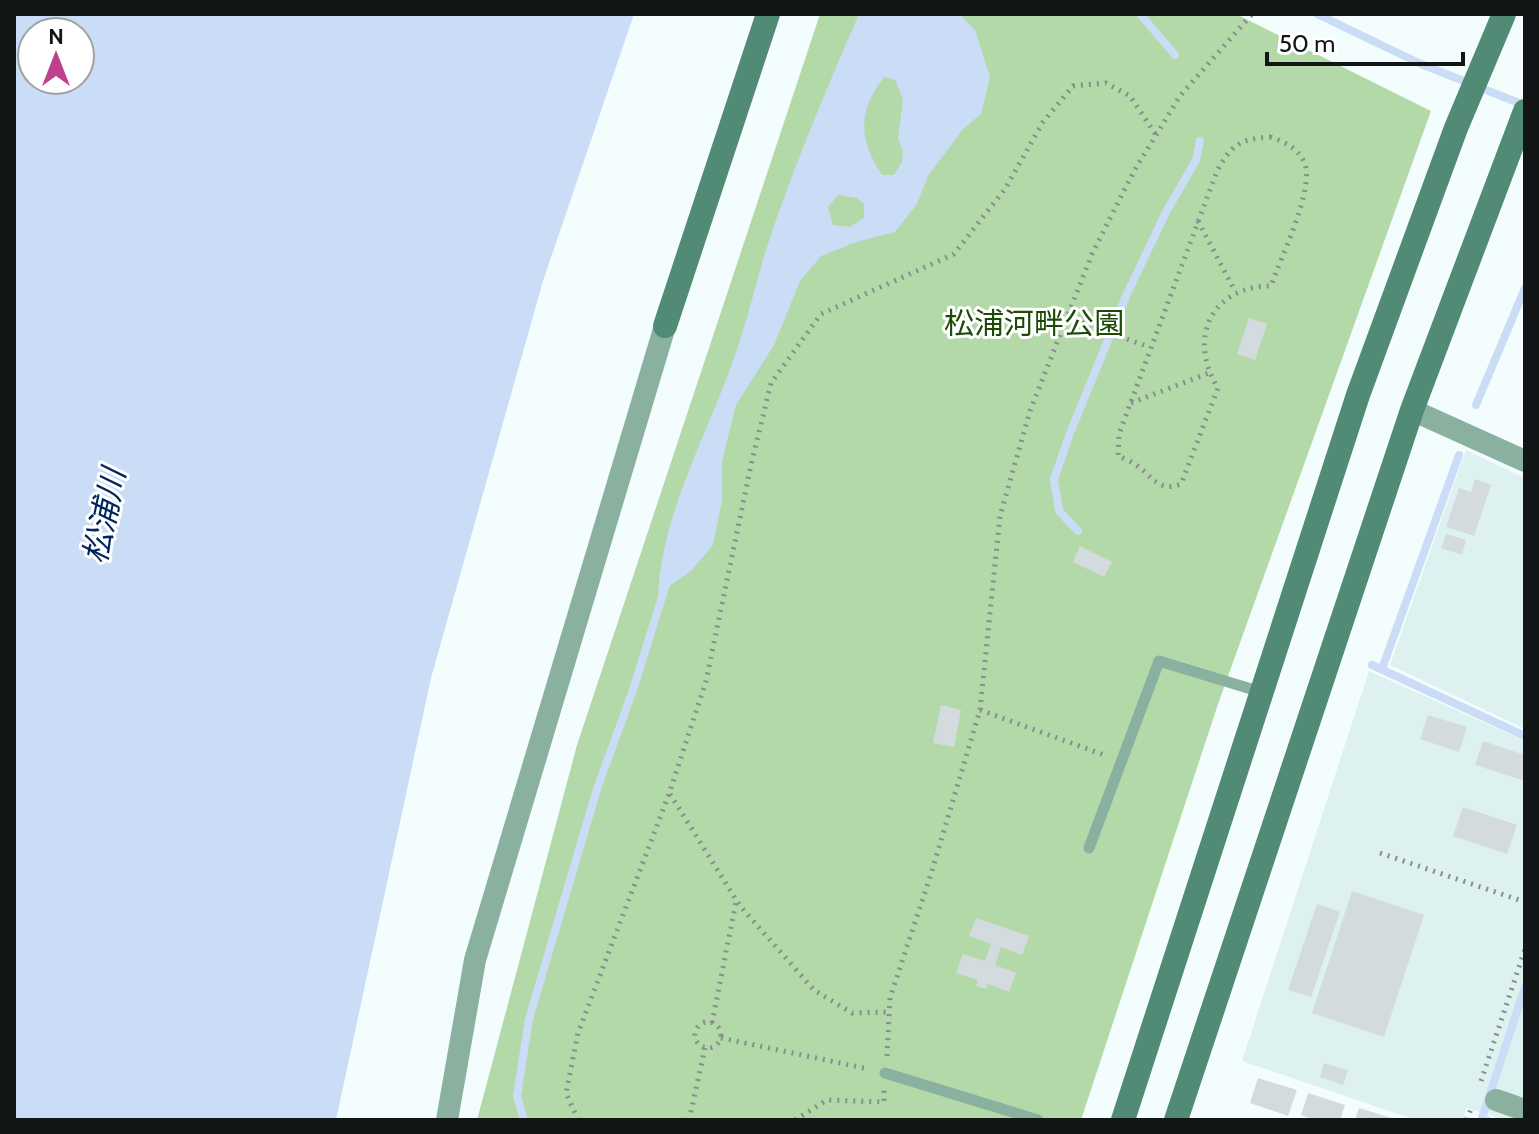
<svg xmlns="http://www.w3.org/2000/svg" width="1539" height="1134" font-family="Cabin,'Noto Sans JP',sans-serif">
  <style>
    .built { fill: #def1f1 }
    .green { fill: #b4d9a9 }
    .water { fill: #cadcf6; fill-rule: evenodd }
    .lines { fill: none; stroke-linecap: round; stroke-linejoin: round }
    .stream { stroke: #cadcf6; stroke-width: 8 }
    .building { fill: #d3dbdf }
    .path { stroke: #878e8e; stroke-width: 5; stroke-dasharray: 2 6; stroke-linecap: butt }
    .lane { stroke: #8ab0a0; stroke-width: 11 }
    .street { stroke: #8ab0a0; stroke-width: 22 }
    .secondary { stroke: #518b75; stroke-width: 24 }
    .labels { text-anchor: middle; dominant-baseline: central; stroke-width: 6; stroke-linejoin: round; paint-order: stroke }
    .park-label { font-size: 30px; fill: #1d4a07; stroke: #fff }
    .water-label { font-size: 32px; font-style: italic; fill: #00275d; stroke: #fff }
  </style>
  <rect width="100%" height="100%" fill="#f3fdfd"/>
  <g class="built">
    <polygon points="1466,450 1525,478 1525,729 1390,665"/>
    <polygon points="1369,671 1525,741 1525,1120 1504,1120 1467,1108 1464,1115 1479,1120 1416,1120 1242,1061"/>
  </g>
  <polygon class="green" points="820,14 1236,14 1431,111 1218,704 1081,1120 477,1120 577,745"/>
  <g class="water">
    <path d="M14 14H634L543 281 431 678 336 1120H14ZM32 32H80V80H32Z"/>
    <path d="M859 14H959L975 30 990 77 981 114 963 129 928 176 917 204 895 232 856 242 821 256 800 281 774 345 736 405 722 461V500L713 545 691 571 658 594C663 510 707 436 734 358 750 314 759 267 775 223 800 152 829 83 859 14ZM884 77 895 80 903 99 898 139 903 151 902 162 894 175H882C859 140 857 112 884 77ZM838 195 857 198 864 204V218L850 227 833 225 828 207Z"/>
  </g>
  <g class="lines">
    <g class="stream">
      <polyline points="1140,14 1175,55"/>
      <polyline points="1317,14 1421,64 1524,105"/>
      <polyline points="1476,405 1525,288"/>
      <polyline points="1078,531 1059,511 1054,479 1070,433 1126,296 1166,212 1196,160 1200,141"/>
      <polyline points="1372,665 1525,736"/>
      <polyline points="1382,669 1459,455"/>
      <polyline points="524,1120 517,1096 529,1019 597,789 633,690 666,584"/>
      <polyline points="1487,1120 1482,1118 1525,987"/>
    </g>
  </g>
  <g class="building">
    <polygon points="1249,318 1267,324 1255,360 1237,354"/>
    <polygon points="1475,479 1491,485 1474,536 1446,527 1459,488 1471,492"/>
    <polygon points="1446,534 1466,540 1462,555 1441,548"/>
    <polygon points="1080,546 1112,562 1104,577 1073,562"/>
    <polygon points="941,705 961,710 954,747 933,743"/>
    <polygon points="1428,715 1467,727 1459,752 1420,739"/>
    <polygon points="1483,741 1525,755 1525,781 1475,765"/>
    <polygon points="1463,807 1517,825 1507,854 1453,836"/>
    <polygon points="1352,891 1424,915 1384,1037 1312,1013"/>
    <polygon points="1317,904 1340,912 1311,997 1288,990"/>
    <polygon points="976,918 1029,936 1022,955 1001,947 995,965 1016,973 1009,992 988,984 986,989 976,986 978,980 956,973 963,954 985,961 991,944 969,936"/>
    <polygon points="1324,1063 1348,1070 1343,1085 1320,1077"/>
    <polygon points="1258,1078 1297,1090 1288,1116 1250,1103"/>
    <polygon points="1308,1093 1345,1105 1340,1120 1315,1120 1301,1115"/>
    <polygon points="1359,1108 1395,1119 1395,1120 1355,1120"/>
  </g>
  <g class="lines">
    <g class="path">
      <path d="M1270 137C1284 142 1297 147 1304 162 1316 187 1280 259 1271 286 1211 286 1187 339 1218 388L1181 484C1159 493 1152 476 1136 465 1131 461 1123 458 1118 456L1119 434 1217 171C1231 145 1240 139 1270 137Z"/>
      <polyline points="1198,221 1235,291"/>
      <polyline points="1067,317 1149,347"/>
      <polyline points="1131,403 1209,373"/>
      <polyline points="980,710 1107,756"/>
      <polyline points="670,794 740,906 814,990 852,1013 890,1012"/>
      <polyline points="1380,853 1525,902"/>
      <circle cx="708" cy="1035" r="13"/>
      <polyline points="712,1023 736,902"/>
      <polyline points="721,1038 869,1069"/>
      <polyline points="887,1056 890,998 931,874 980,710 1000,516 1030,411 1092,254 1134,171 1180,96 1252,14"/>
      <polyline points="1481,1081 1525,949"/>
      <polyline points="578,1120 566,1093 578,1033 669,794 706,681 751,465 771,383 821,314 954,254 1005,189 1043,122 1073,86 1106,83 1130,96 1156,135"/>
      <polyline points="689,1120 705,1048"/>
      <polyline points="795,1120 827,1100 884,1102 884,1090"/>
      <polyline points="1467,1120 1472,1106"/>
    </g>
    <g class="lane">
      <polyline points="1089,848 1159,661 1261,692"/>
      <polyline points="885,1073 1038,1120"/>
    </g>
    <g class="street">
      <polyline points="1412,410 1525,461"/>
      <polyline points="1496,1100 1525,1110"/>
      <polyline points="447,1120 475,960 665,326"/>
    </g>
    <g class="secondary">
      <polyline points="665,326 768,14"/>
      <polyline points="1123,1120 1358,395 1456,128 1504,14"/>
      <polyline points="1176,1120 1412,410 1525,111"/>
    </g>
  </g>
  <g class="labels">
    <g class="park-label">
      <text x="1034" y="323">松浦河畔公園</text>
    </g>
    <g class="water-label">
      <text transform="translate(104 516) rotate(-78)">松浦川</text>
    </g>
  </g>
  <rect width="1539" height="1134" fill="none" stroke="#121515" stroke-width="32"/>
  <g transform="translate(56 56)"><circle r="38" fill="#ffffff" stroke="#a0a1a1" stroke-width="2"/>
  <path d="M0-6L14 30L0 20L-14 30Z" fill="#bf408c"/>
  <text y="-12" font-size="22" font-weight="bold" text-anchor="middle" fill="#121515">N</text>
  </g>
  <path d="M1267 52v12h196v-12" fill="none" stroke="#121515" stroke-width="4"/>
  <text x="1279" y="52" font-size="24" fill="#121515" stroke="#ffffff" stroke-width="6" paint-order="stroke">50 m</text>
</svg>
